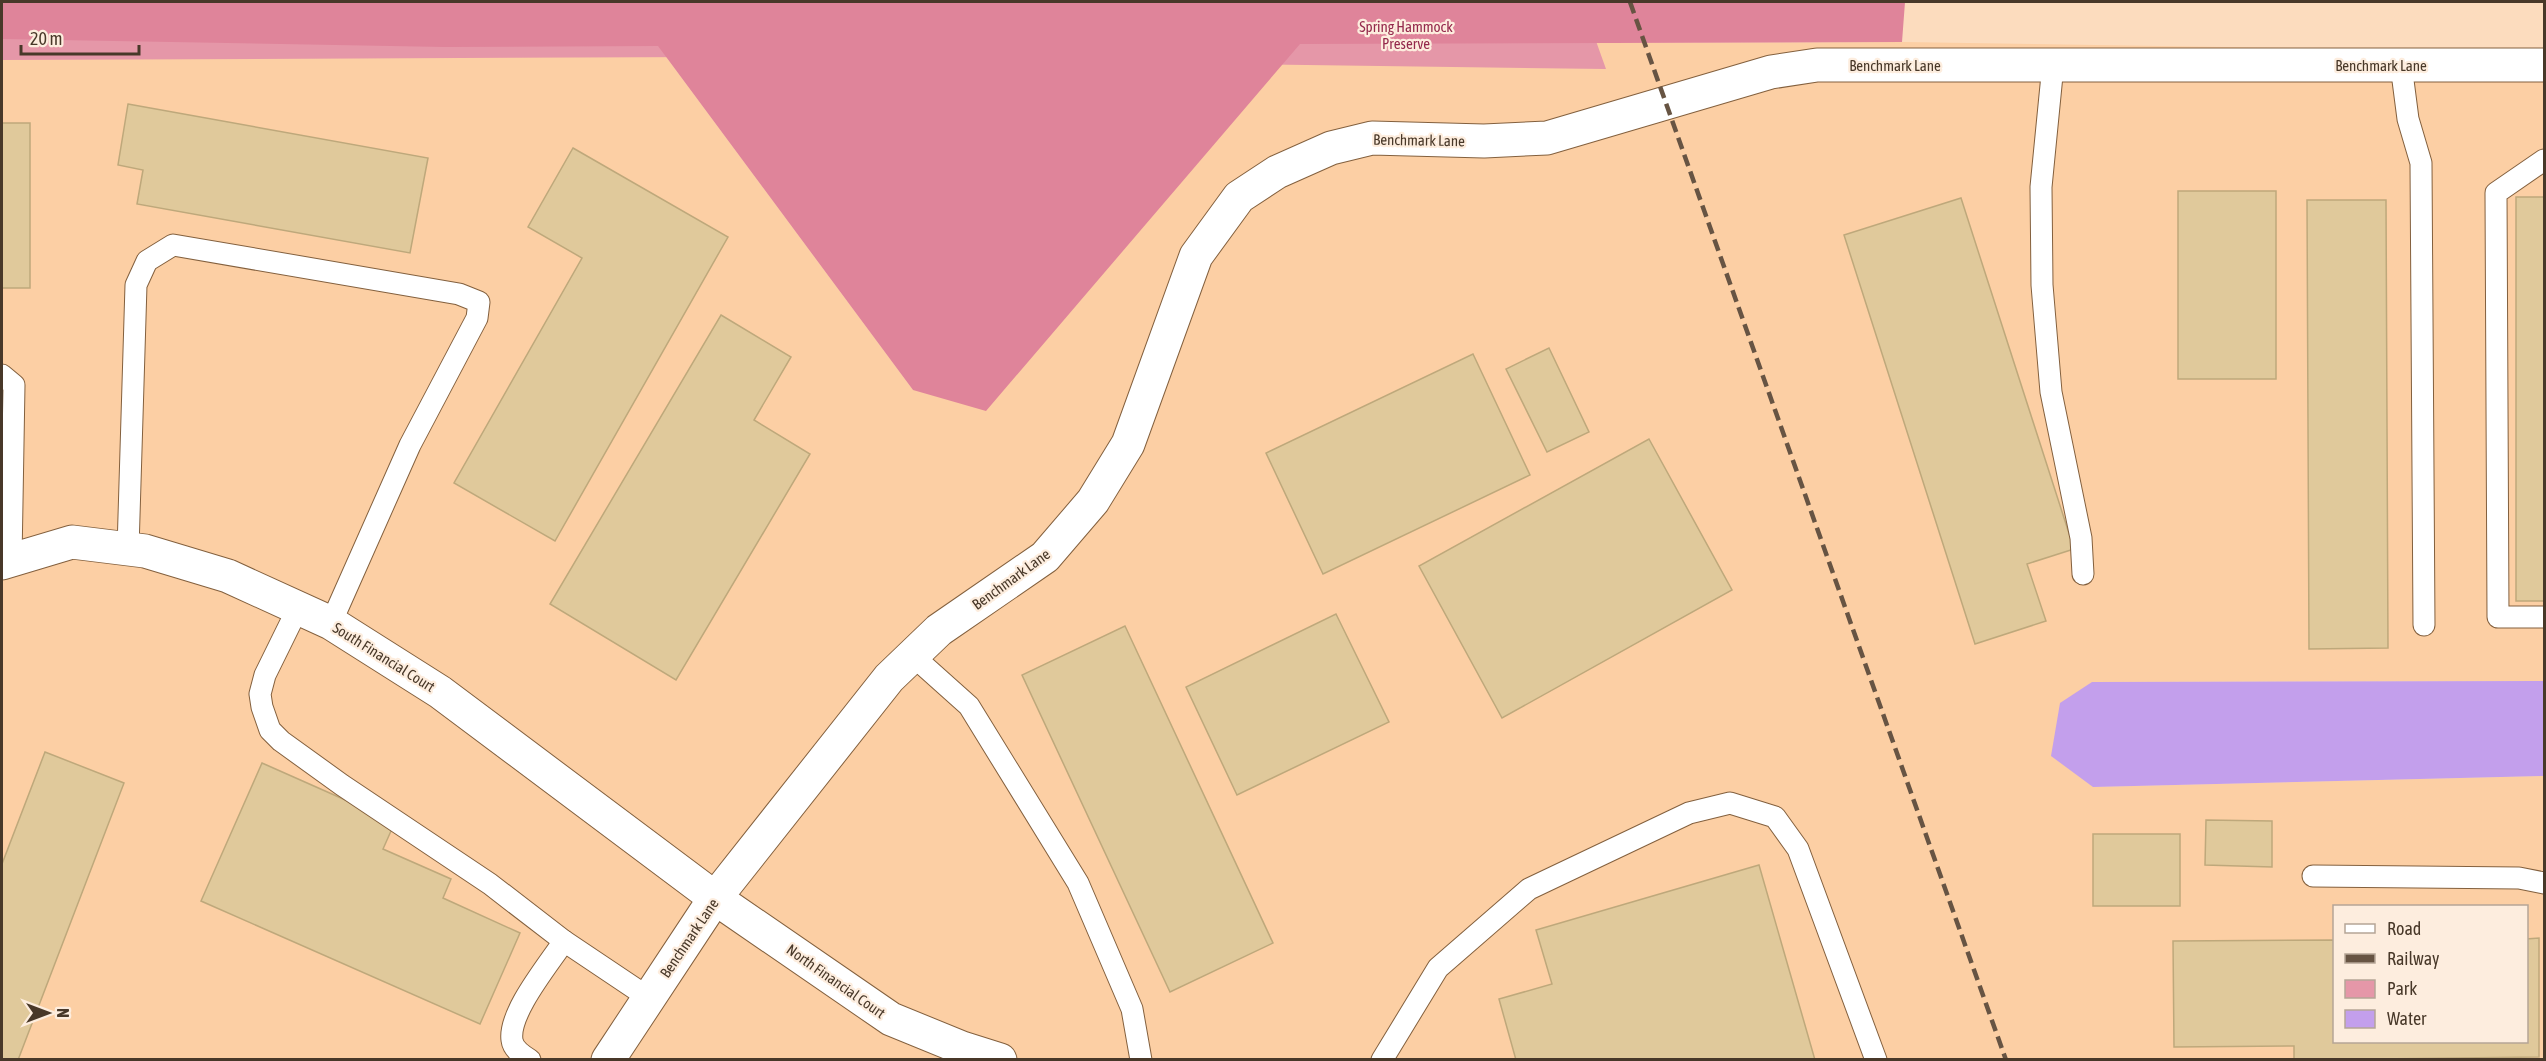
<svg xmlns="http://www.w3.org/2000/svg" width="2546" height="1061" font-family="'Asap Condensed',sans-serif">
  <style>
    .built { fill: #fccfa4; fill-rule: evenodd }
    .green { fill: #e597a8 }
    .forest { fill: #df849a }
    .water { fill: #c39fec }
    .building { fill: #e0c99b; stroke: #bea87b; stroke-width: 1.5 }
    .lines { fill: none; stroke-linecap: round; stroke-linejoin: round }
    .lane-casing { stroke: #83603e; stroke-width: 23 }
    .street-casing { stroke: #83603e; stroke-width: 35 }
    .lane { stroke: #fff; stroke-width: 21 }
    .street { stroke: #fff; stroke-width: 33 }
    .rail { stroke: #675443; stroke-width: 4.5; stroke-dasharray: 12 6; stroke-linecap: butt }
    .labels { text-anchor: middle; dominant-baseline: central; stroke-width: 4.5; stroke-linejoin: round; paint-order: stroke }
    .park-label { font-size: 15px; fill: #94294c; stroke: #fdedde }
    .street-label { font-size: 15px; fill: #483829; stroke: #fdedde }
  </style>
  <rect width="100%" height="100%" fill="#fcdcbe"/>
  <path class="built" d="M2 39 658 46 913 390 1300 44 1902 42 2544 52V681L2092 682 2093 787 2544 776V1059L2 1060ZM2334 906H2526V1042H2334Z"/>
  <polygon class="green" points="2,2 1582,2 1606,69 708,57 2,60"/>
  <polygon class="forest" points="2,2 1905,2 1902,42 1300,44 986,411 913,390 658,46 445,47 2,39"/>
  <polygon class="water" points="2544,681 2544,776 2093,787 2051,756 2060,703 2092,682"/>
  <g class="building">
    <polygon points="128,104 428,158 410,253 137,204 143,170 118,165"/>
    <rect x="2" y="123" width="28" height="165"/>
    <polygon points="573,148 728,237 555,541 454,483 582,258 528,227"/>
    <rect x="2178" y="191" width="98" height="188"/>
    <rect x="2516" y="197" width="28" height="404"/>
    <polygon points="1961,198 2074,549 2027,564 2046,621 1975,644 1844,235"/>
    <polygon points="2307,200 2386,200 2388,648 2309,649"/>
    <polygon points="721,315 791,357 754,420 810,454 676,680 550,604"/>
    <polygon points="1549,348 1589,432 1547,452 1506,369"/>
    <polygon points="1473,354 1530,475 1323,574 1266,453"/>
    <polygon points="1649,439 1732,590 1502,718 1419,566"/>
    <polygon points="1336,614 1389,722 1237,795 1186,687"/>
    <polygon points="1125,626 1273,943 1170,992 1022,675"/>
    <polygon points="45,752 124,783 18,1060 2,1060 2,864"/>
    <polygon points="262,763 395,822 383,849 451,879 443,898 520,933 480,1024 201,901"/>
    <polygon points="2206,820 2272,821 2272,867 2205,865"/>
    <rect x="2093" y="834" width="87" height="72"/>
    <polygon points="1759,865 1815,1060 1516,1060 1499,999 1552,984 1536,930"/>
    <polygon points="2539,938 2539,1057 2294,1060 2294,1046 2174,1047 2173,941 2334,940 2334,1042 2526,1042 2526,939"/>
  </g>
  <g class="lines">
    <g class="lane-casing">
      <g id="lane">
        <polyline points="2053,65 2041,187 2042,285 2051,392 2081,538 2083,574"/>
        <polyline points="2401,65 2408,119 2421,163 2424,625"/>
        <polyline points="2544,160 2496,193 2498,617 2544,617"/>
        <polyline points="2,375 14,385 11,560"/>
        <polyline points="128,549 136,285 147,261 173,245 459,294 479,302 477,318 410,445 331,623"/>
        <path d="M298 608 265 675 260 694 262 707 270 730 281 741 342 785 490 884 564 941C549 964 508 1013 512 1040 513 1049 522 1055 530 1060"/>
        <polyline points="912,655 969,706 1078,883 1132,1009 1141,1060"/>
        <polyline points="2313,876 2519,878 2544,883"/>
        <polyline points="564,941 649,998"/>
        <polyline points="1382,1060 1438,968 1529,889 1689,813 1730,803 1775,817 1798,849 1876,1060"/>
      </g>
    </g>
    <g class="street-casing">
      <g id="street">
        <polyline points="2,563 72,542 145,551 228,576 331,623 440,692 715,898 891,1019 962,1048 1000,1060"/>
        <polyline points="608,1060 715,898 889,678 939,630 1045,557 1093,501 1128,444 1196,256 1239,197 1277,172 1331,148 1372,138 1484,141 1547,138 1771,72 1817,65 2544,65"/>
      </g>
    </g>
    <use href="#lane" class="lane"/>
    <use href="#street" class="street"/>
    <polyline class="rail" points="1630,2 2006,1060"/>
  </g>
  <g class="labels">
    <g class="park-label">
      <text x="1406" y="26">Spring Hammock<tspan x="1406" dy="17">Preserve</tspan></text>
    </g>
    <g class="street-label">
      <text x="1895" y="65">Benchmark Lane</text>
      <text x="2381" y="65">Benchmark Lane</text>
      <text transform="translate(1419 140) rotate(1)">Benchmark Lane</text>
      <text transform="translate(1011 579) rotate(-36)">Benchmark Lane</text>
      <text transform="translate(384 657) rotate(32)">South Financial Court</text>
      <text transform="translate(689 938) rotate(-56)">Benchmark Lane</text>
      <text transform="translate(836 981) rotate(35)">North Financial Court</text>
    </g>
  </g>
  <rect width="2546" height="1061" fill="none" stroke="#483829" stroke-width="6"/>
  <rect x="2333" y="905" width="195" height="138" fill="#fdedde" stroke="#b5a596" stroke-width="1.5"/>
  <rect x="2345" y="924" width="30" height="9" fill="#ffffff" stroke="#b5a596" stroke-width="1.5"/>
  <text x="2387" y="935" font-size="18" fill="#483829">Road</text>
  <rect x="2345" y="954" width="30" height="9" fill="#675443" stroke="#b5a596" stroke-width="1.5"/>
  <text x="2387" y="965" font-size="18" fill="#483829">Railway</text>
  <rect x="2345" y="980" width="30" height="18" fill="#e597a8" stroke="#b5a596" stroke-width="1.5"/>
  <text x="2387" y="995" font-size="18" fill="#483829">Park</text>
  <rect x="2345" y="1010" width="30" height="18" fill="#c39fec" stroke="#b5a596" stroke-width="1.5"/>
  <text x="2387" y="1025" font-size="18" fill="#483829">Water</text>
  <g transform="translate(48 1013) rotate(90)" stroke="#fdedde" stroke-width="4.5" paint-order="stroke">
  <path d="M0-4.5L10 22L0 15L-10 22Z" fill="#483829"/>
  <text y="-9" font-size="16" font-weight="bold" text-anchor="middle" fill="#483829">N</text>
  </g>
  <path d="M21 45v9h118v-9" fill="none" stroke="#483829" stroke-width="3"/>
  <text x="30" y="45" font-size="18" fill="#483829" stroke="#fdedde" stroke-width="4.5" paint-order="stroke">20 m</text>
</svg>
